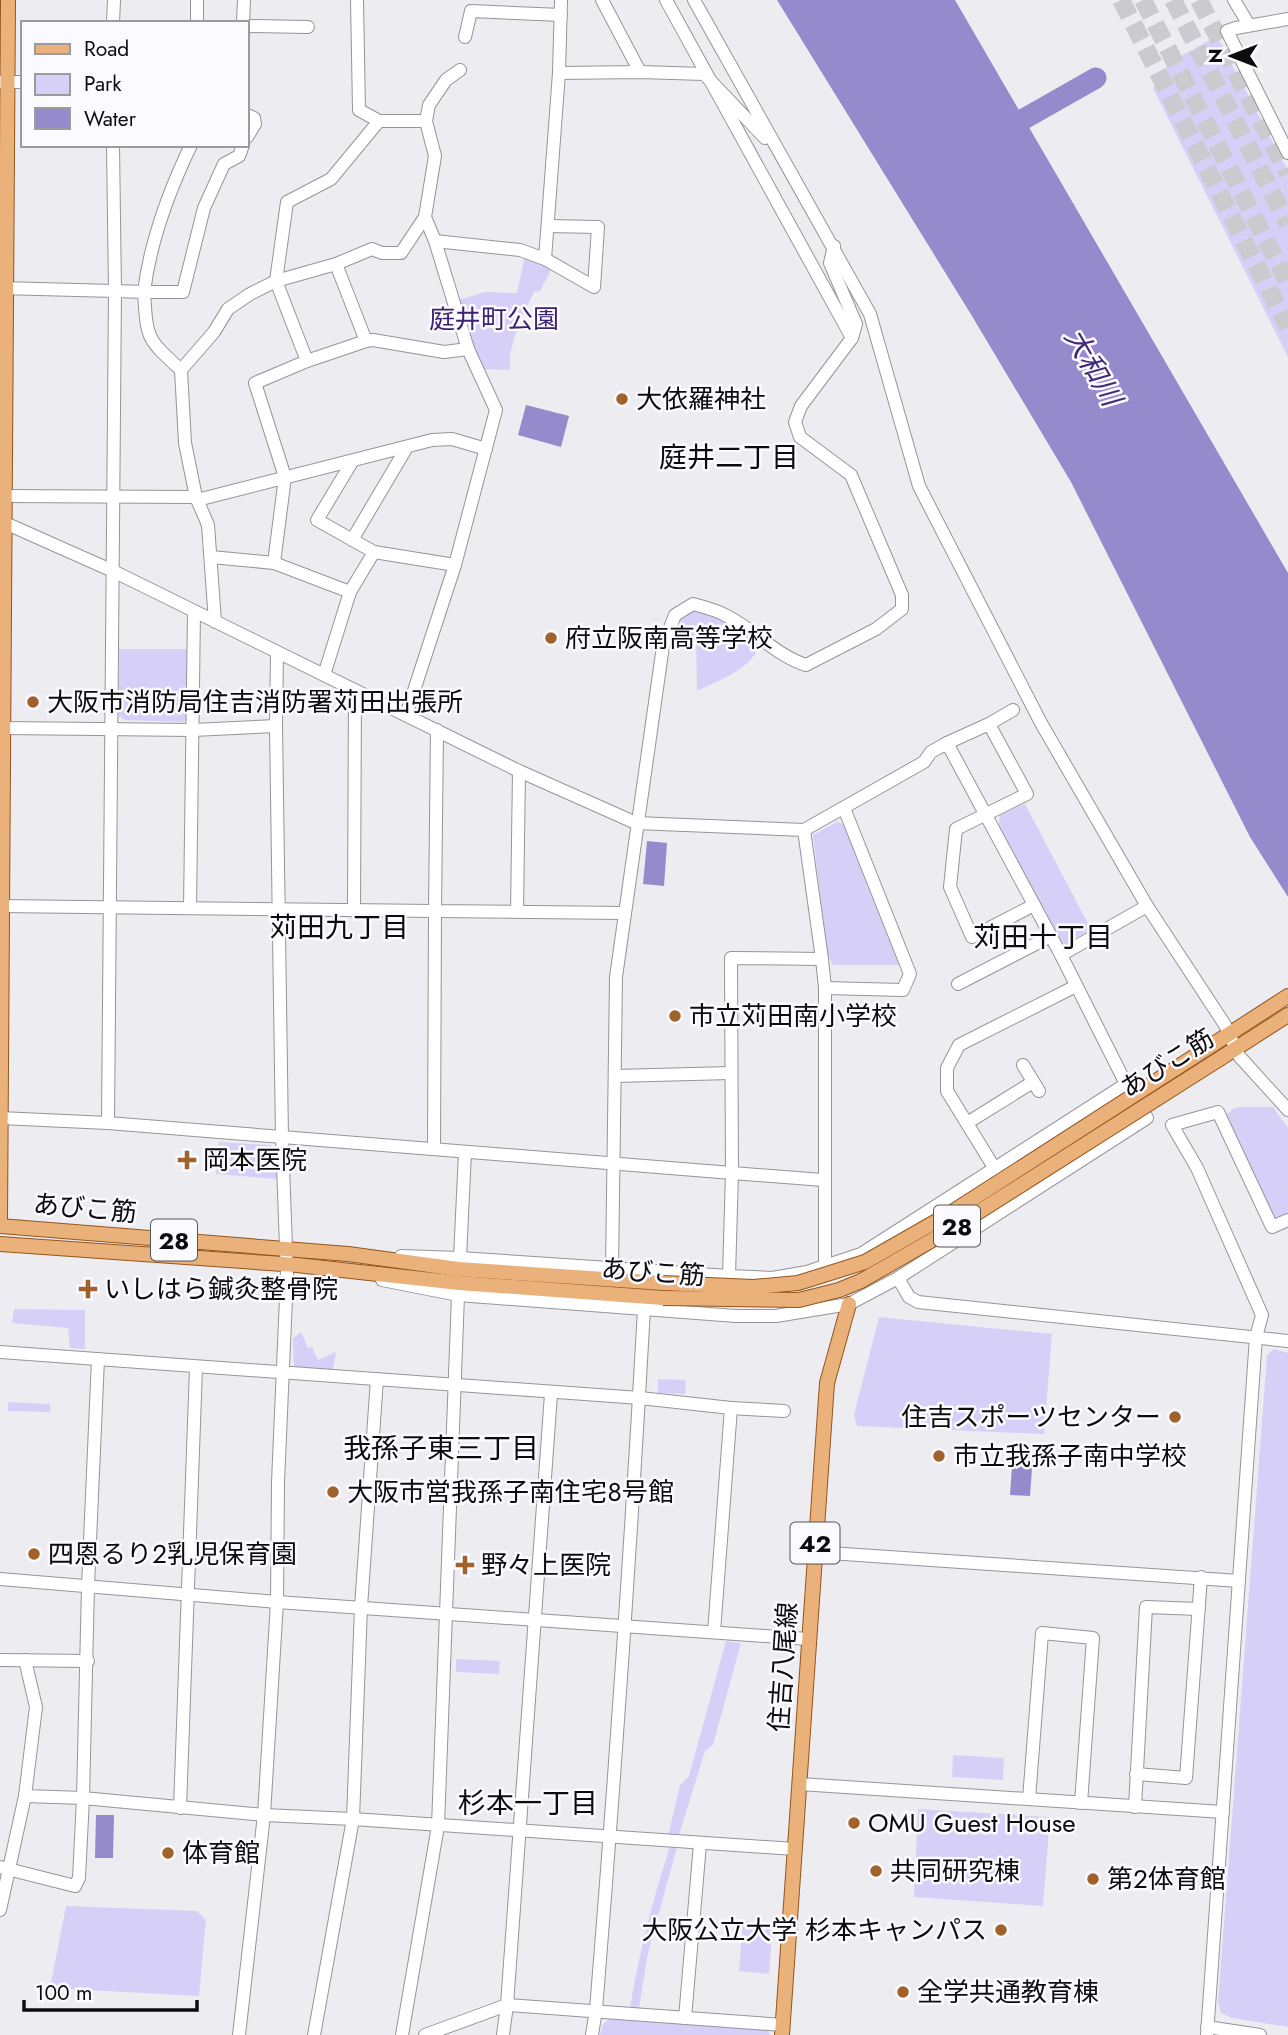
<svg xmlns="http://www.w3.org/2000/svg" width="1288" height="2035" font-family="Jost,'Noto Sans JP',sans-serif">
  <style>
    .green { fill: #d6d0f9 }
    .water { fill: #958acc }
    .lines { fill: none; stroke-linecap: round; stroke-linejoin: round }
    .river { stroke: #958acc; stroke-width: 21 }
    .highway-tunnel { stroke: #cbcbcf; stroke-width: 18; stroke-dasharray: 18 9; stroke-linecap: butt }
    .minor-casing { stroke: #959599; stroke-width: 14 }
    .major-casing { stroke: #94551b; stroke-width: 16 }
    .minor { stroke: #fff; stroke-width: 12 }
    .major { stroke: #ebb17a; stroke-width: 14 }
    .major-bridge-casing { stroke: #94551b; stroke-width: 16; stroke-linecap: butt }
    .major-bridge { stroke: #ebb17a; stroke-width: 14 }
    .poi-dot { fill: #a1612b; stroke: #fbfaff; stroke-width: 2.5 }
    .labels { text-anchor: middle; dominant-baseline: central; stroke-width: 5; stroke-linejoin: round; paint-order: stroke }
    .shield { fill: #fbfaff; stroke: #545356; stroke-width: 2 }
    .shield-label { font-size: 24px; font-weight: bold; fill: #0c0b0d }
    .park-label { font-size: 26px; fill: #3a2372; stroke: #fbfaff }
    .poi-label { font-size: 26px; fill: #0c0b0d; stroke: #fbfaff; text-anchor: start }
    .street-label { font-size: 26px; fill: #0c0b0d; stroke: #fbfaff }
    .water-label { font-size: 28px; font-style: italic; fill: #402a79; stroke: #fbfaff }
    .neighbourhood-label { font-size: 28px; fill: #0c0b0d; stroke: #fbfaff }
  </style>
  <rect width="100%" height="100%" fill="#ededf1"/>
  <g class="green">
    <polygon points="1217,36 1288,171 1288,357 1153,88 1170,62"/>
    <path d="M525 255 552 268 540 291 534 292C523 316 508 343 510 370L482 369 459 300 484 292 517 293Z"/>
    <path d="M698 610C719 619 748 627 758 649 747 671 718 681 697 691L696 641 672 635C677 621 681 613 698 610Z"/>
    <polygon points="119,649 188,649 188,719 183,722 125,720 119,716"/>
    <polygon points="1025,804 1091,929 1065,944 1060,942 998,830 1000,815"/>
    <polygon points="837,822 844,824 899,965 833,965 827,953 813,835"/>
    <polygon points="1240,1107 1273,1107 1288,1128 1288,1213 1276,1219 1272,1216 1225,1116 1233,1109"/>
    <polygon points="219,1142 271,1145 277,1152 277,1179 216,1174"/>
    <polygon points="14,1309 85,1310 85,1349 70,1348 68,1328 12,1323"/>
    <polygon points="879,1317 1052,1334 1044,1434 857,1426 854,1415"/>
    <polygon points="301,1332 308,1348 312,1347 318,1360 336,1352 333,1370 294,1367 293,1338"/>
    <polygon points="1274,1349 1288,1353 1288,2027 1232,2018 1221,2013 1218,2002 1267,1355"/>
    <polygon points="658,1379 686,1380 685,1394 658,1393"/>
    <polygon points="8,1402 50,1404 50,1412 8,1411"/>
    <polygon points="726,1641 741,1643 713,1745 705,1751 679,1835 668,1836 680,1785 689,1776"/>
    <polygon points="456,1659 500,1661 499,1674 456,1672"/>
    <polygon points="953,1755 1004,1758 1003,1780 952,1777"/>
    <polygon points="918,1809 1050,1817 1043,1906 914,1897"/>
    <path d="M670 1846 677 1847 648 1953 639 2008H630C639 1952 653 1899 670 1846Z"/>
    <polygon points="66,1906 197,1911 206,1920 199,1996 50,1988"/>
    <polygon points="743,1921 773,1924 769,1974 739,1971"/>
    <polygon points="611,2017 764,2026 771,2035 600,2035 603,2024"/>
  </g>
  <g class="water">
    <polygon points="777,0 955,0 1288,573 1288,897 1250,837 1071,482 972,316"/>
    <polygon points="526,405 569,416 561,447 518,435"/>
    <polygon points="647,841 667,843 664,886 643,884"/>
    <polygon points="1013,1452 1033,1454 1030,1496 1010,1495"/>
    <polygon points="96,1815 114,1815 113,1858 95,1858"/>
  </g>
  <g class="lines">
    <polyline class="river" points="999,133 1096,78"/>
    <g class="highway-tunnel">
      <polyline points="1121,0 1288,327"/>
      <polyline points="1143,0 1288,283"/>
      <polyline points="1173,0 1288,224"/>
      <polyline points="1199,0 1288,174"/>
    </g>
    <g class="minor-casing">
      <g id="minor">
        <polyline points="357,0 359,110 379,121 426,121"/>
        <polyline points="602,0 640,72"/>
        <polyline points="694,0 870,314 919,486 1041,723 1147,906 1225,1025 1239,1056 1288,1110"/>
        <polyline points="1234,0 1249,25"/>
        <polyline points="1288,19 1236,28 1227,31 1288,153"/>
        <polyline points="113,23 114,0"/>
        <polyline points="197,23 197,0"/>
        <polyline points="243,23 244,0"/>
        <polyline points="247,26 308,27"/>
        <polyline points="465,37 471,11 561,15"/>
        <polyline points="559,73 640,72 704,74 765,138"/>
        <polyline points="0,82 23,82"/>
        <polyline points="247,115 254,118 255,124 247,137"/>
        <path d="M113 145 115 291 144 292C147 339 146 338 181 370L185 443 196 497 208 525 215 622"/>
        <path d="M191 145C169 191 150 242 144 292H183L204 208 224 164 239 156 243 145"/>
        <polyline points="435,241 520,250 545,259 594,287 598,227 548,226"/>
        <polyline points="834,246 830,263 856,324 852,338"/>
        <polyline points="545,259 559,73 561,0"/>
        <polyline points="336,264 366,341"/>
        <polyline points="0,288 115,291 108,1123"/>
        <polyline points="307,361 276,281 287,202 331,179 379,121"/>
        <polyline points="181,370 214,332 228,309 250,294 276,281 336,264 372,249 382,253 401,253 425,217"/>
        <polyline points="352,462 317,520 374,552"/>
        <polyline points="0,496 196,497"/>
        <polyline points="197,500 432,440 452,439 486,449"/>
        <polyline points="5,523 113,571 519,771 636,823 804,830"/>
        <polyline points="352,540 407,447"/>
        <polyline points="211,557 274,563 350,592"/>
        <polyline points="274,563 285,477 255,383 307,361 366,341 373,340 444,352 468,349"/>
        <polyline points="324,675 350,592 374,552 455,565"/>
        <polyline points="406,715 455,565 496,410 468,349 435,241 425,217 435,156 426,121 429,105 446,80 460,70"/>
        <polyline points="989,724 1013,710"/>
        <polyline points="2,728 193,730 276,726"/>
        <polyline points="437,730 435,911 625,913"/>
        <polyline points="947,743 989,724 1027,794 956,829 950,887 972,937 1034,905"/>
        <polyline points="0,906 435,911 434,1149"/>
        <polyline points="190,908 194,612"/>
        <polyline points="354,911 355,691"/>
        <polyline points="517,911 519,771"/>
        <polyline points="1061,955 1147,906"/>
        <polyline points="822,959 825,988 825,1267"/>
        <polyline points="958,984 1051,936"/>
        <polyline points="825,988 903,990 910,974 844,808"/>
        <polyline points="1023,1065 1039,1091"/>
        <polyline points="615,1076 731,1073"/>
        <polyline points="0,1118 108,1123 732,1173 729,1276"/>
        <polyline points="967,1123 1033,1082"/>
        <polyline points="995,1169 947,1091 947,1068 959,1045 1076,986"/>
        <polyline points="401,1256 460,1258 729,1276 772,1278 807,1272 861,1254 1126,1084"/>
        <polyline points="460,1258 465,1152"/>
        <path d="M612 1269 616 977 663 646 675 615 693 604C704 607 716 610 725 615 754 629 775 655 806 665L876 629 902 609V595L851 475 800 437 795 422 801 406 852 338 666 0"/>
        <polyline points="898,1278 909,1297 918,1302 1288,1341"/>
        <polyline points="382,1280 458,1295 736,1316 776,1316 849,1304 898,1278 1147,1118 1126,1084 1061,955 947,743 931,752 924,762 804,830 822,959 731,958 732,1173 823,1180"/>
        <polyline points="0,1352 640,1398 731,1408 714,1632"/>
        <polyline points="98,1359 88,1586 83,1798 264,1815 353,1819 795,1849"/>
        <polyline points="731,1408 784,1411"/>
        <polyline points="815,1552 1239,1581"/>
        <polyline points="0,1579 277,1602 808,1639"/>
        <polyline points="0,1660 88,1661"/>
        <polyline points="1136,1774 1186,1778 1201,1577"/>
        <polyline points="800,1784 1223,1812"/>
        <polyline points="1029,1799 1042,1633 1093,1638 1081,1803"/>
        <polyline points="1135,1807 1146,1607 1199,1609"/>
        <polyline points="180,1808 196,1368"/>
        <polyline points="0,1867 75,1886 79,1878 83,1798 25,1796 36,1707 25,1660"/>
        <polyline points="0,1910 25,1796"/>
        <polyline points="685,2018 700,1844"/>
        <polyline points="1207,2027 1260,2035"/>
        <polyline points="239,2035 264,1815 277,1602 278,1482 287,1275 282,1138 276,726 277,653"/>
        <polyline points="314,2035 353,1819 361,1607 377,1379"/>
        <polyline points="402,2035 438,1826 458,1295"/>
        <polyline points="425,2035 507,2005 783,2025"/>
        <polyline points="503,2035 507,2005 551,1394"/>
        <path d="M592 2035 596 2010C615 1777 631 1543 644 1309"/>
        <polyline points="1207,2035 1256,1337 1262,1315 1197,1168 1172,1125 1218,1112 1272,1227 1288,1220"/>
      </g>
    </g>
    <g class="major-casing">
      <g id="major">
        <polyline points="1212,1045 1288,996"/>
        <polyline points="1221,1058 1288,1015"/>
        <polyline points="0,1220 8,0"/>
        <polyline points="0,1226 348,1254 458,1269 663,1283"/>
        <polyline points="0,1244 297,1265 459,1283 663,1298"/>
        <polyline points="782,2035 827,1383 849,1304"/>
      </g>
    </g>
    <use href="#minor" class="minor"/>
    <use href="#major" class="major"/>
    <g class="major-bridge-casing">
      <g id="major-bridge">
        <polyline points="663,1283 753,1287 798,1283 865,1262 949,1214 1212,1045"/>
        <polyline points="663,1298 799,1300 839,1290 861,1281 955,1227 1221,1058"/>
      </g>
    </g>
    <use href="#major-bridge" class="major-bridge"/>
  </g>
  <g class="poi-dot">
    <circle cx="622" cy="399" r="7"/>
    <circle cx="551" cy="638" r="7"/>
    <circle cx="33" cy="702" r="7"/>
    <circle cx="675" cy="1016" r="7"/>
    <path d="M183.5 1149.5h7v7h7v7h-7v7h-7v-7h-7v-7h7z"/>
    <path d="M84.5 1278.5h7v7h7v7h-7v7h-7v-7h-7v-7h7z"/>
    <circle cx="1175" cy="1417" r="7"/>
    <circle cx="939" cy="1456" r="7"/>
    <circle cx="333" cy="1492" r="7"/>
    <circle cx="34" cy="1554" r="7"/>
    <path d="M461.5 1554.5h7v7h7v7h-7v7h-7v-7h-7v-7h7z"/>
    <circle cx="854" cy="1823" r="7"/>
    <circle cx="168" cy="1853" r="7"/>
    <circle cx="876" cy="1871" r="7"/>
    <circle cx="1093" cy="1879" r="7"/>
    <circle cx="1001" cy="1930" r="7"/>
    <circle cx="903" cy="1992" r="7"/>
  </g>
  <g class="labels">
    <g class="shield">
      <rect x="934" y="1205.5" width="46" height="41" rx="5"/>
      <rect x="151" y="1219.5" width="46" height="41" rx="5"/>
      <rect x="790.5" y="1522.5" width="49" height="41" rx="5"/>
    </g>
    <g class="shield-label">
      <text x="957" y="1226">28</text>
      <text x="174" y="1240">28</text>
      <text x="815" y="1543">42</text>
    </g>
    <g class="park-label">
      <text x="494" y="319">庭井町公園</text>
    </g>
    <g class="poi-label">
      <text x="636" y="399">大依羅神社</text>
      <text x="565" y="638">府立阪南高等学校</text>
      <text x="47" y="702">大阪市消防局住吉消防署苅田出張所</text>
      <text x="689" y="1016">市立苅田南小学校</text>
      <text x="203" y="1160">岡本医院</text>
      <text x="104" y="1289">いしはら鍼灸整骨院</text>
      <text x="1161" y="1417" text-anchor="end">住吉スポーツセンター</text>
      <text x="953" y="1456">市立我孫子南中学校</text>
      <text x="347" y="1492">大阪市営我孫子南住宅８号館</text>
      <text x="48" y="1554">四恩るり２乳児保育園</text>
      <text x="481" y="1565">野々上医院</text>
      <text x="868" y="1823">OMU Guest House</text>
      <text x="182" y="1853">体育館</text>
      <text x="890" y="1871">共同研究棟</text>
      <text x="1107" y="1879">第2体育館</text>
      <text x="987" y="1930" text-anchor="end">大阪公立大学 杉本キャンパス</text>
      <text x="917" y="1992">全学共通教育棟</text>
    </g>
    <g class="street-label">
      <text transform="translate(1167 1063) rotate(-32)">あびこ筋</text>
      <text transform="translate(85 1208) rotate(5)">あびこ筋</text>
      <text transform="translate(653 1272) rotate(4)">あびこ筋</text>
      <text transform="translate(783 1667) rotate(-86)">住吉八尾線</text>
    </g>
    <g class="water-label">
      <text transform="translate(1093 367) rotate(60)">大和川</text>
    </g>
    <g class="neighbourhood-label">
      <text x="729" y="457">庭井二丁目</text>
      <text x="339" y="927">苅田九丁目</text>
      <text x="1043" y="937">苅田十丁目</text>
      <text x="441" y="1448">我孫子東三丁目</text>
      <text x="528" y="1803">杉本一丁目</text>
    </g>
  </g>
  <rect x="21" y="21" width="228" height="126" fill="#fbfaff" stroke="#9b9a9e" stroke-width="2"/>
  <rect x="35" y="44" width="35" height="10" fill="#ebb17a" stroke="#9b9a9e" stroke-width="2"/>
  <text x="84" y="56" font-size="21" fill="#0c0b0d">Road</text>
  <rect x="35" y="74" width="35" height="21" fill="#d6d0f9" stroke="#9b9a9e" stroke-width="2"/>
  <text x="84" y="91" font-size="21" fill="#0c0b0d">Park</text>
  <rect x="35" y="108" width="35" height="21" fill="#958acc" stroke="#9b9a9e" stroke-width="2"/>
  <text x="84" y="126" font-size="21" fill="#0c0b0d">Water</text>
  <g transform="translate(1232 56) rotate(270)" stroke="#fbfaff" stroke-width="5" paint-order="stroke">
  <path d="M0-5L12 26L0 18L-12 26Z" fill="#0c0b0d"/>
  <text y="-10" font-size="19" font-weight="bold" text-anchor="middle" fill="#0c0b0d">N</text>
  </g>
  <path d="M24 2000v10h173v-10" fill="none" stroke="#0c0b0d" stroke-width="3.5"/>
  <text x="35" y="2000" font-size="21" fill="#0c0b0d" stroke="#fbfaff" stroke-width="5" paint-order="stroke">100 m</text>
</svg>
